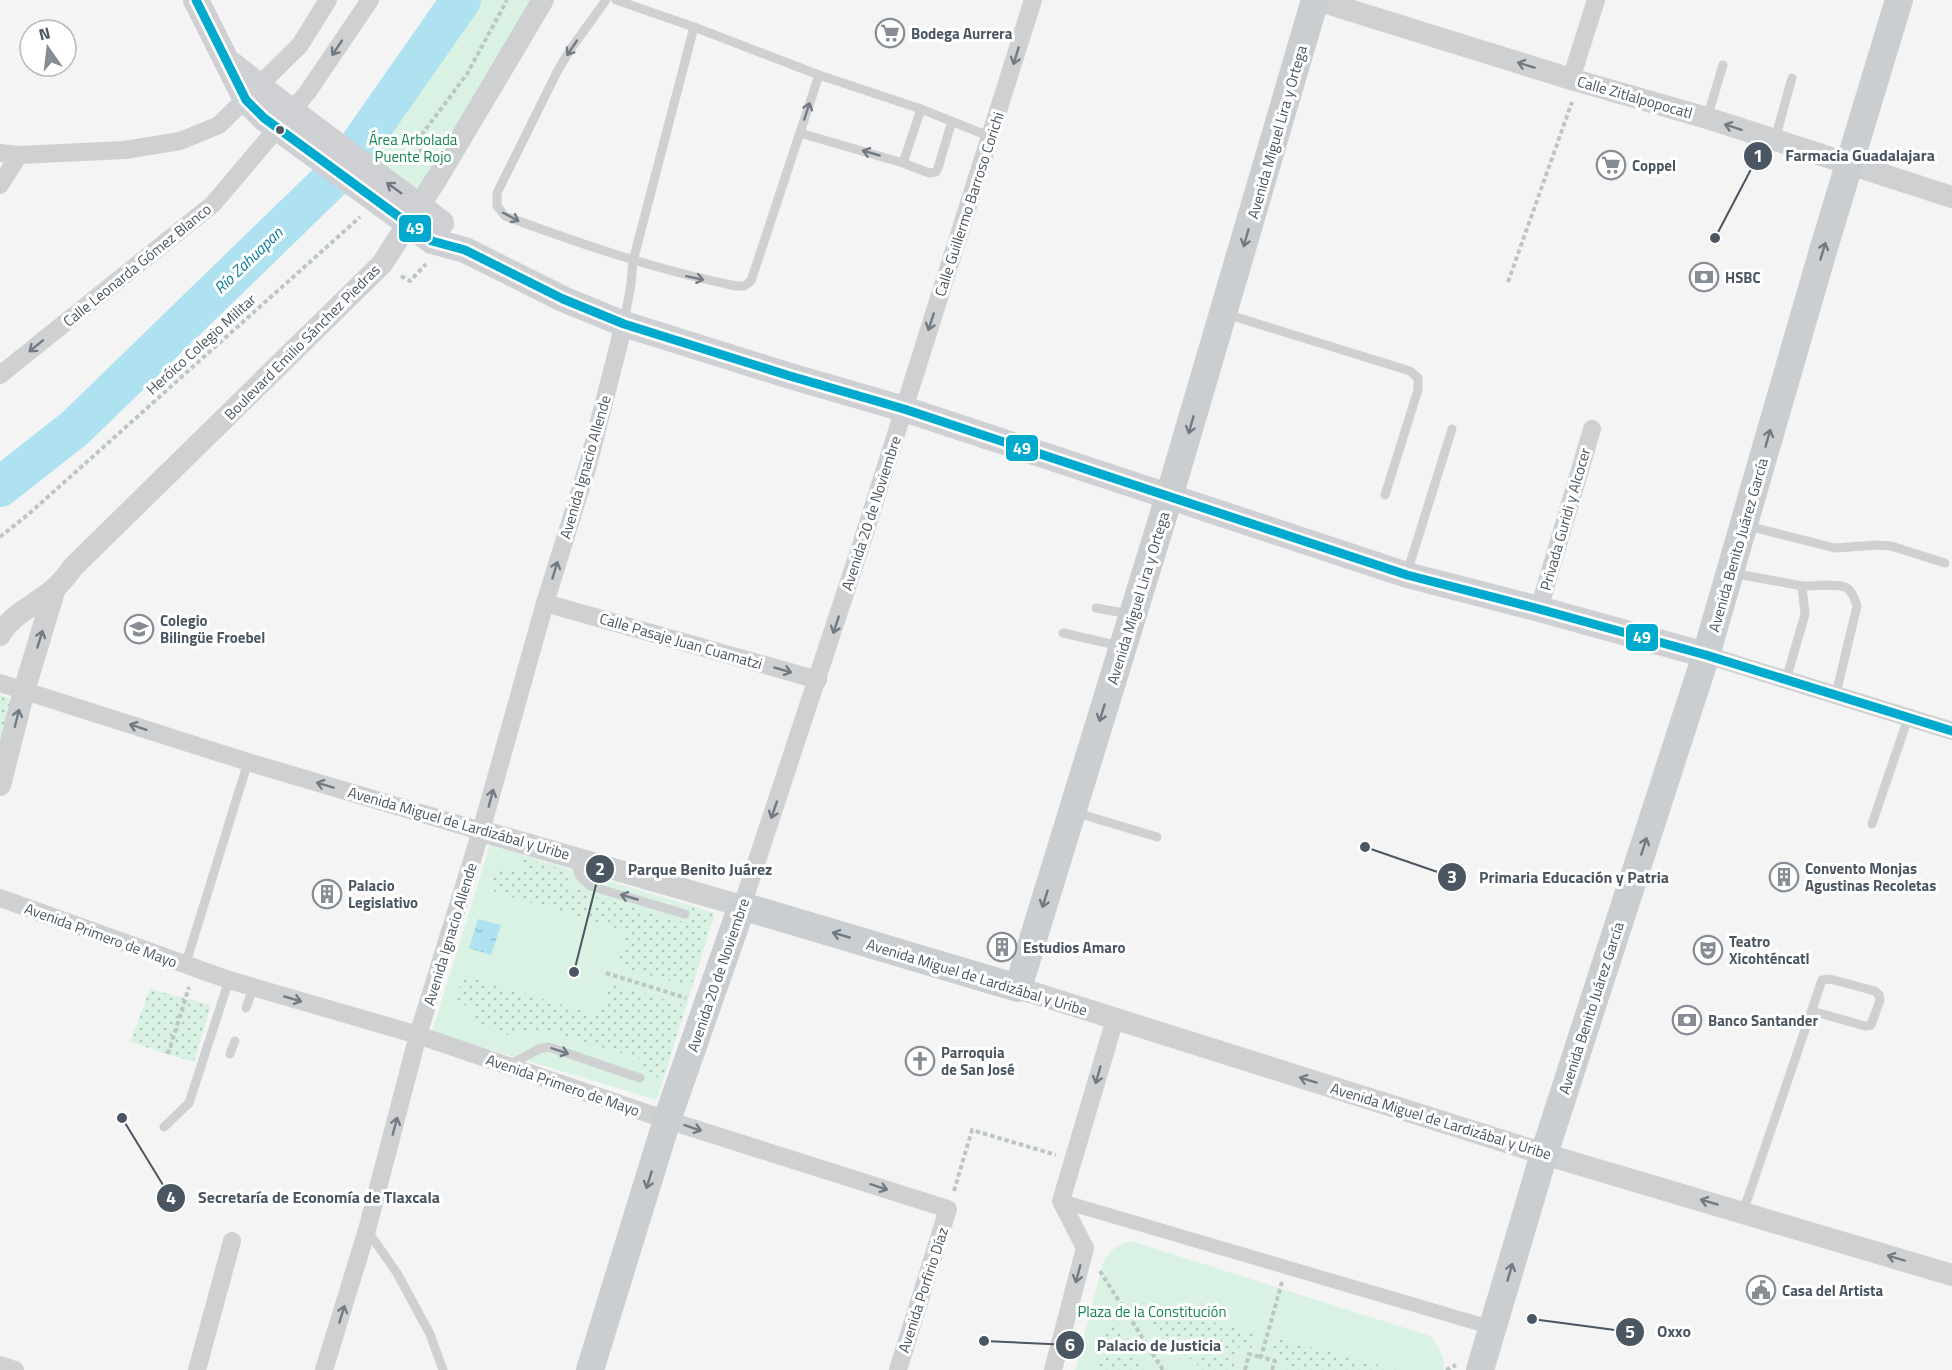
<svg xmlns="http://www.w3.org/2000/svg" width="1952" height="1370" font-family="'Titillium Web',sans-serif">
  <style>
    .green { fill: #d9f2e3 }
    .garden { fill: url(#garden-dots) }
    .water { fill: url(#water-ripples) }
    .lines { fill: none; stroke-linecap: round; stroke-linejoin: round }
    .river { stroke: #aee2f0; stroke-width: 40 }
    .path { stroke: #bcc7c4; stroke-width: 4; stroke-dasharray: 4.5 3; stroke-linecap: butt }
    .service { stroke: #ced0d2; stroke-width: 9 }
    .pedestrian { stroke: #ced0d2; stroke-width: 14 }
    .minor { stroke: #ced0d2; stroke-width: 18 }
    .tertiary { stroke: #ced0d2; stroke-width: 22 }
    .secondary { stroke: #ced0d4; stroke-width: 26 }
    .primary { stroke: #caced1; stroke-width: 28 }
    .secondary-bridge { stroke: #ced0d4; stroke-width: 26 }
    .bus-1-casing { stroke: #fff; stroke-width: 14 }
    .bus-1 { stroke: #00a9ce; stroke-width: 9 }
    .oneway { stroke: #727b83 }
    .oneway2 { stroke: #727b84 }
    .oneway3 { stroke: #707a83 }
    .bus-dot { fill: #4a5661; stroke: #fff; stroke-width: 2 }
    .labels { text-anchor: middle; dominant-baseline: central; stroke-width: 6; stroke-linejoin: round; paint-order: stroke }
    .poi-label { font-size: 15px; font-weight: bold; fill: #4a5661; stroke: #fff; text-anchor: start }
    .street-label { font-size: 15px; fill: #4a5661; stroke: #fff }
    .park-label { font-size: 15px; fill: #17864f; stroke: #fff }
    .water-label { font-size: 16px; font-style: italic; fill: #0c7c9b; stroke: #fff }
    .leader { fill: none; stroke: #4a5661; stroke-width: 2 }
    .callout-dot { fill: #4a5661; stroke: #fff; stroke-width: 2 }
    .mark-label { font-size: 18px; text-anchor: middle; font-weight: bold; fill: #fff }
    .callout-label { font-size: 16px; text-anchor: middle; font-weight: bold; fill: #4a5661; stroke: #fff; stroke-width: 6; stroke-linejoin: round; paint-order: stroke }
    .line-badge { stroke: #fff; stroke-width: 2 }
    .badge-label { font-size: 16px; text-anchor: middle; font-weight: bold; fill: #fff }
  </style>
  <defs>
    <pattern id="garden-dots" width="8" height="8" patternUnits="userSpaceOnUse" patternTransform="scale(1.5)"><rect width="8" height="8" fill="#d9f2e3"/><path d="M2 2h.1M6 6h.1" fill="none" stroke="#b2c7bb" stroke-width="1.8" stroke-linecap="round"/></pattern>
    <pattern id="water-ripples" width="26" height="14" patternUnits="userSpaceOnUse" patternTransform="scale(1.5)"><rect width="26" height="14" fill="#aee2f0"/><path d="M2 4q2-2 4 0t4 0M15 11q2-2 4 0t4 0" fill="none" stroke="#90bac6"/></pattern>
  </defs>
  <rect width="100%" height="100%" fill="#f4f4f4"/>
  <g class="green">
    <polygon points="481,0 532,0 423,193 365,161"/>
    <polygon points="490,845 715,913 657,1100 432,1032"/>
    <path d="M1131 1241 1430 1336C1440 1347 1444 1356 1444 1370H1075L1103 1263C1110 1250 1116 1245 1131 1241Z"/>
  </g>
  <g class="garden">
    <polygon points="0,695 16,701 0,752"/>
    <polygon points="523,857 563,870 572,887 593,896 687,923 693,907 713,914 691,987 618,966 626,931 489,890 496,866 519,872"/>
    <polygon points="463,975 599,1016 610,983 686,1006 663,1079 641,1072 644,1060 549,1031 529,1030 507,1035 474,1022 477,1010 455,1001"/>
    <polygon points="150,989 211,1005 194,1062 130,1042"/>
    <polygon points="1139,1303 1255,1333 1251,1349 1239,1347 1233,1370 1201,1370 1193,1359 1172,1358"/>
    <polygon points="1112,1312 1144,1370 1096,1370"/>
    <polygon points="1276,1338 1398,1370 1283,1370 1286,1359 1272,1355"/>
  </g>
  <polygon class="water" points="478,919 501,925 491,955 469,948"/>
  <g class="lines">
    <polyline class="river" points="0,487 75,428 345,166 461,0"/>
    <g class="path">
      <polyline points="405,157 429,148"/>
      <polyline points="399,165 467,74 507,0"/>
      <polyline points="401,276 410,281 426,264"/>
      <polyline points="1508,282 1572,102"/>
      <polyline points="0,537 31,512 360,217"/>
      <polyline points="606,973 686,998"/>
      <polyline points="168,1054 189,987"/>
      <polyline points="954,1191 972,1130 1056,1155"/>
      <polyline points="1100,1271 1163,1370"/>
      <polyline points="1245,1370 1249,1354 1261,1357"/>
      <polyline points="1272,1370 1275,1361 1261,1357 1282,1282"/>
      <polyline points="1446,1370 1456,1365"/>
    </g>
    <g class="service">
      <path d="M606 0 570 50 557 72 497 193V206L505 216C581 244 656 270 736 286H744L751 281 819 75"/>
      <polyline points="616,0 694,27 819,75 921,109"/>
      <polyline points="1707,118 1723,65"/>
      <polyline points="800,133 903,163 929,173 936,172 938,168 952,121"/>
      <polyline points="1775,139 1792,78"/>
      <polyline points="903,163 921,109 991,137"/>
      <polyline points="1226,314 1410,371 1418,378 1418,390 1385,495"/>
      <polyline points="624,322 631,284 633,261 694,27"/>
      <polyline points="1748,526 1835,548 1877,545 1891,546 1945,563"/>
      <polyline points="1407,573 1452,429"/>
      <polyline points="1732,573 1802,586 1805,614 1786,680"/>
      <path d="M1802 586C1812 586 1839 583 1847 588 1853 592 1855 600 1857 606L1836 694"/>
      <polyline points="1096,608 1129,614"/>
      <polyline points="1063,633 1120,646"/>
      <polyline points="1074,812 1157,837"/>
      <polyline points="1872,824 1908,718"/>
      <polyline points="575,861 580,877 590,886 685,914"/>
      <polyline points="185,966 248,762"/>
      <polyline points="246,1008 253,988"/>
      <polyline points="230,1054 235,1041"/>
      <polyline points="509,1065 539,1049 549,1047 640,1078"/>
      <polyline points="164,1127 189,1103 229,980"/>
      <polyline points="1743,1212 1822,980 1830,979 1875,991 1879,995 1880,1000 1871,1025 1865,1026 1812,1011"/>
      <polyline points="367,1230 397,1273 430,1334 443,1370"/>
    </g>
    <polyline class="pedestrian" points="1061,1201 1493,1328"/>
    <g class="minor">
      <polyline points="1571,79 1596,0"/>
      <polyline points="0,153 19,155 125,150 180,141 219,125 300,45 328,0"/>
      <polyline points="0,185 19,155"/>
      <polyline points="0,375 213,204 307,93 370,0"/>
      <polyline points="545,603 818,680"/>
      <polyline points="1539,609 1592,429"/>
      <polyline points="1706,655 1952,731"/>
      <polyline points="0,683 248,762 481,831"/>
      <polyline points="0,898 229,980 418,1035 667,1120 948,1209 898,1370"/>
      <polyline points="742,906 862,542 1033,0"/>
      <polyline points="0,1365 15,1370"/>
      <polyline points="197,1370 232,1241"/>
      <polyline points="324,1370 367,1230 418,1035 481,831 545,603 588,465 624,324"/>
      <polyline points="1053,1370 1085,1248 1061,1201 1115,1019"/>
    </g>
    <g class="tertiary">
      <polyline points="1317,0 1571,79 1707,118 1952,197"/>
      <path d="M0 635C12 613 38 604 55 588 62 582 68 574 74 566L382 264 439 175 543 0"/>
      <polyline points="0,785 24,691 55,588"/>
      <polyline points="481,831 742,906"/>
      <polyline points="1018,988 1544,1154 1952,1275"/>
    </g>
    <g class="secondary">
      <polyline points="196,0 246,100 264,118"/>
      <polyline points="232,65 279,102"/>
      <polyline points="432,241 465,250 563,299 624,324 790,376 904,409 1407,575 1539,609 1706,655"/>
    </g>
    <g class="primary">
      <polyline points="590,1370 667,1120 742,906 1018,988 1169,497 1315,0"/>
      <polyline points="1480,1370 1544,1154 1706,655 1822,254 1899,0"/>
    </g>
    <g class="secondary-bridge">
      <polyline points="279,102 441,223"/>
      <polyline points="264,118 432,241"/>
    </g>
    <g class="bus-1-casing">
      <polyline id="bus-1" points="196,0 246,100 264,118 432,241 465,250 563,299 624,324 790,376 904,409 1407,575 1539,609 1706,655 1952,731"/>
    </g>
    <use href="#bus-1" class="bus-1"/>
  </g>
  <defs><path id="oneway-shaft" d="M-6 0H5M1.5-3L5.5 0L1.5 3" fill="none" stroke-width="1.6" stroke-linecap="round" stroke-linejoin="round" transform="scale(1.5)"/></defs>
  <g class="oneway">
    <use href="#oneway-shaft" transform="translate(337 48) rotate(124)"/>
    <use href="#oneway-shaft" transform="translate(572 48) rotate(124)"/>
    <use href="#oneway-shaft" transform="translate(1016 56) rotate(107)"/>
    <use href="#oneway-shaft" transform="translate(1526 65) rotate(-163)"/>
    <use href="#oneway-shaft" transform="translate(807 111) rotate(-72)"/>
    <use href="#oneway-shaft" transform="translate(1733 127) rotate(-162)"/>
    <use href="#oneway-shaft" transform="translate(871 153) rotate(-164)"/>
    <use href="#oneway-shaft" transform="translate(511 217) rotate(28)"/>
    <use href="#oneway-shaft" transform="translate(695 278) rotate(12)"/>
    <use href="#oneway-shaft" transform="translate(931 322) rotate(108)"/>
    <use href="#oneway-shaft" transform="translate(36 346) rotate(141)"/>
    <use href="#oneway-shaft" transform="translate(555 570) rotate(-73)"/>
    <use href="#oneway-shaft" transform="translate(836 625) rotate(108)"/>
    <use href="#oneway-shaft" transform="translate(40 639) rotate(-73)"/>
    <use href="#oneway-shaft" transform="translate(783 670) rotate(16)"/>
    <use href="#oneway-shaft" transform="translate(17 718) rotate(-76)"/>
    <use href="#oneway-shaft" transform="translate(138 727) rotate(-162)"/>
    <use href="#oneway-shaft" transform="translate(325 785) rotate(-163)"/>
    <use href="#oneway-shaft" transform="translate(491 798) rotate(-75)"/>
    <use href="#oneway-shaft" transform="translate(774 810) rotate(109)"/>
    <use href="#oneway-shaft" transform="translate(629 897) rotate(-164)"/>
    <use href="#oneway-shaft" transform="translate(293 999) rotate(16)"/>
    <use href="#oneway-shaft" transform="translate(560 1051) rotate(19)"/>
    <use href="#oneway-shaft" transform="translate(1098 1075) rotate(106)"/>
    <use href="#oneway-shaft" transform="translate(1308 1080) rotate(-163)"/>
    <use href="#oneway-shaft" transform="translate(395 1126) rotate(-75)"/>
    <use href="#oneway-shaft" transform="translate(693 1128) rotate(18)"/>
    <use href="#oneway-shaft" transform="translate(879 1187) rotate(18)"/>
    <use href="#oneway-shaft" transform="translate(1709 1202) rotate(-164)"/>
    <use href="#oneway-shaft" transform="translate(1896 1258) rotate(-163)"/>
    <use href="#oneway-shaft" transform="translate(1078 1274) rotate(105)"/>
    <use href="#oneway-shaft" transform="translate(342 1314) rotate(-73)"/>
  </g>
  <use class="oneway2" href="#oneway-shaft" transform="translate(394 188) rotate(-144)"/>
  <g class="oneway3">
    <use href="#oneway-shaft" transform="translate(1246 238) rotate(106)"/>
    <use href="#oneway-shaft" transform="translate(1823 251) rotate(-73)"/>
    <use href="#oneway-shaft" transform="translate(1191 425) rotate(106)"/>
    <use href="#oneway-shaft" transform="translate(1768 438) rotate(-74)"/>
    <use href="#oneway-shaft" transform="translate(1102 713) rotate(107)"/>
    <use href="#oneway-shaft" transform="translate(1644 846) rotate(-72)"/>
    <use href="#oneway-shaft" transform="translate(1045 899) rotate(107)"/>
    <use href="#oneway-shaft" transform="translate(841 935) rotate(-164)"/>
    <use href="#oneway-shaft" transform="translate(649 1180) rotate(107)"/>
    <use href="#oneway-shaft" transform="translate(1510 1272) rotate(-74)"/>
  </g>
  <defs>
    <g id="supermarket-ring" transform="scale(1.5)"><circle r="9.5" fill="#fff" stroke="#868d94" stroke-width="1.5"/><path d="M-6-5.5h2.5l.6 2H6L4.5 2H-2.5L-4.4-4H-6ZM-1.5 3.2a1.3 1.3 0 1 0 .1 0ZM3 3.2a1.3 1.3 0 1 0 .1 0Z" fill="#868d94"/></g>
    <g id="bank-ring" transform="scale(1.5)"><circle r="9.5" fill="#fff" stroke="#868d94" stroke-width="1.5"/><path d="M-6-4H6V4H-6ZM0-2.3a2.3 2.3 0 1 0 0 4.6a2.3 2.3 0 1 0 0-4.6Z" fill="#868d94"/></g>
    <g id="school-ring" transform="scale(1.5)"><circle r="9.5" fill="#fff" stroke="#868d94" stroke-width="1.5"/><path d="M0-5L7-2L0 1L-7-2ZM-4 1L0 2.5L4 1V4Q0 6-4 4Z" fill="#868d94"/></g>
    <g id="building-ring" transform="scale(1.5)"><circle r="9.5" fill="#fff" stroke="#868d94" stroke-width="1.5"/><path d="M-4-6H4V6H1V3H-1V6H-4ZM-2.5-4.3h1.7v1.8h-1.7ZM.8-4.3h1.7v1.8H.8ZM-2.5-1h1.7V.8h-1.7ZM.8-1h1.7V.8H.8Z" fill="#868d94"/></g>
    <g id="theatre-ring" transform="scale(1.5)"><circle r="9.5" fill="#fff" stroke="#868d94" stroke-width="1.5"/><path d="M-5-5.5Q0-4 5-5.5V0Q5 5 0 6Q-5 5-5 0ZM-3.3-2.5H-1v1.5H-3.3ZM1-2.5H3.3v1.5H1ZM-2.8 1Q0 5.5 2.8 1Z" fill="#868d94"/></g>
    <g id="church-ring" transform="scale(1.5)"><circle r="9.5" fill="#fff" stroke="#868d94" stroke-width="1.5"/><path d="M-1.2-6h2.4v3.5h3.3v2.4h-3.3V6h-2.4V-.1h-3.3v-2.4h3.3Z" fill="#868d94"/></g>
    <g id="civic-ring" transform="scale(1.5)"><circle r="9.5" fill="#fff" stroke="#868d94" stroke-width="1.5"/><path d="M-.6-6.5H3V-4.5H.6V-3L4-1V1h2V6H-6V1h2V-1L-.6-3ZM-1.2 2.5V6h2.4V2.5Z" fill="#868d94"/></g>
  </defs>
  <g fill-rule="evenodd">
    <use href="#supermarket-ring" x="890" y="33"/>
    <use href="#supermarket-ring" x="1611" y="165"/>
    <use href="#bank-ring" x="1704" y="277"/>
    <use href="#school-ring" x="139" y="629"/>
    <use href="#building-ring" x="1784" y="877"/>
    <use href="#building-ring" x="327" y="894"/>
    <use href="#building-ring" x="1002" y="947"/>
    <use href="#theatre-ring" x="1708" y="950"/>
    <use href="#bank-ring" x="1687" y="1020"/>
    <use href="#church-ring" x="920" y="1061"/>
    <use href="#civic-ring" x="1761" y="1290"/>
  </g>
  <circle class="bus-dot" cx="280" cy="130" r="5"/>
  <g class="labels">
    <g class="poi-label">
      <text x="911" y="33">Bodega Aurrera</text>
      <text x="1632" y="165">Coppel</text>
      <text x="1725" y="277">HSBC</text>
      <text x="160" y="620">Colegio<tspan x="160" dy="17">Bilingüe Froebel</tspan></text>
      <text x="1805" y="868">Convento Monjas<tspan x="1805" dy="17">Agustinas Recoletas</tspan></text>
      <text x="348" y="885">Palacio<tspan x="348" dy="17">Legislativo</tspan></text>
      <text x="1729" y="941">Teatro<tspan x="1729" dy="17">Xicohténcatl</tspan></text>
      <text x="1023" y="947">Estudios Amaro</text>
      <text x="1708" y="1020">Banco Santander</text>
      <text x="941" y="1052">Parroquia<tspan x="941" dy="17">de San José</tspan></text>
      <text x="1782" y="1290">Casa del Artista</text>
    </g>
    <g class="street-label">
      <text transform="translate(1635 97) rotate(16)">Calle Zitlalpopocatl</text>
      <text transform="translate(1277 132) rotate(-74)">Avenida Miguel Lira y Ortega</text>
      <text transform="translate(969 204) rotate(-72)">Calle Guillermo Barroso Corichi</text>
      <text transform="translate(137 265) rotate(-39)">Calle Leonarda Gómez Blanco</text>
      <text transform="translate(302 342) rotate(-45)">Boulevard Emilio Sánchez Piedras</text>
      <text transform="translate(201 344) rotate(-42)">Heróico Colegio Militar</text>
      <text transform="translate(585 467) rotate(-74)">Avenida Ignacio Allende</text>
      <text transform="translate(871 513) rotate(-72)">Avenida 20 de Noviembre</text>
      <text transform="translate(1565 519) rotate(-74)">Privada Guridi y Alcocer</text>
      <text transform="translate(1738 545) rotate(-74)">Avenida Benito Juárez García</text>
      <text transform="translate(1138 598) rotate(-73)">Avenida Miguel Lira y Ortega</text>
      <text transform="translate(681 641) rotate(16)">Calle Pasaje Juan Cuamatzi</text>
      <text transform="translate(459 823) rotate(16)">Avenida Miguel de Lardizábal y Uribe</text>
      <text transform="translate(450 934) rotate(-73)">Avenida Ignacio Allende</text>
      <text transform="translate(101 935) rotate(20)">Avenida Primero de Mayo</text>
      <text transform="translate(718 975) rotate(-71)">Avenida 20 de Noviembre</text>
      <text transform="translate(977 977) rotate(17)">Avenida Miguel de Lardizábal y Uribe</text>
      <text transform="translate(1591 1008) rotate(-72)">Avenida Benito Juárez García</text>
      <text transform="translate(563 1085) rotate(19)">Avenida Primero de Mayo</text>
      <text transform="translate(1441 1121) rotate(17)">Avenida Miguel de Lardizábal y Uribe</text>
      <text transform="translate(923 1290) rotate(-72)">Avenida Porfirio Díaz</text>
    </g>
    <g class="park-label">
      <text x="413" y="139">Área Arbolada<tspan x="413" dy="17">Puente Rojo</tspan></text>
      <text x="1152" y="1311">Plaza de la Constitución</text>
    </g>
    <g class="water-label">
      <text transform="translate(248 260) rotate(-44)">Río Zahuapan</text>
    </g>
  </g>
  <path class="leader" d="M1715 238L1758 156M574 972L600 869M1365 847L1452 877M122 1118L171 1198M1532 1319L1630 1332M984 1341L1070 1345"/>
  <g class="callout-dot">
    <circle cx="1715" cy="238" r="6"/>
    <circle cx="574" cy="972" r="6"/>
    <circle cx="1365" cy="847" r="6"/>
    <circle cx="122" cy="1118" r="6"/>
    <circle cx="1532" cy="1319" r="6"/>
    <circle cx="984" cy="1341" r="6"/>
    <circle cx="1758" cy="156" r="15"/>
    <circle cx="600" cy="869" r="15"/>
    <circle cx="1452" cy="877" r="15"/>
    <circle cx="171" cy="1198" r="15"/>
    <circle cx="1630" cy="1332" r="15"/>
    <circle cx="1070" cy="1345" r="15"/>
  </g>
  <g class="mark-label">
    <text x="1758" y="162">1</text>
    <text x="600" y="875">2</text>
    <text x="1452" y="883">3</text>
    <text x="171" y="1204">4</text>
    <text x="1630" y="1338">5</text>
    <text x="1070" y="1351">6</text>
  </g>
  <g class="callout-label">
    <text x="1860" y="161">Farmacia Guadalajara</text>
    <text x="700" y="875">Parque Benito Juárez</text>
    <text x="1574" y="883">Primaria Educación y Patria</text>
    <text x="319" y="1203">Secretaría de Economía de Tlaxcala</text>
    <text x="1674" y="1337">Oxxo</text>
    <text x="1159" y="1351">Palacio de Justicia</text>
  </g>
  <g class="line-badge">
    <rect x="398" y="214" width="34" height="29" rx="6" fill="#00a9ce"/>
    <rect x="1005" y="434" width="34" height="28" rx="6" fill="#00a9ce"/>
    <rect x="1625" y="623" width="34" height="29" rx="6" fill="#00a9ce"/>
  </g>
  <g class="badge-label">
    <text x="415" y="234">49</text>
    <text x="1022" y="454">49</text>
    <text x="1642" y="643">49</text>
  </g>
  <g transform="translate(48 48) rotate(346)"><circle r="28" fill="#ffffff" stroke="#b7bbc0" stroke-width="1.5"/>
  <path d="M0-4.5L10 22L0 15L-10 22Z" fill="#868d94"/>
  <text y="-9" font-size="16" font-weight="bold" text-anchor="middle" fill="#4a5661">N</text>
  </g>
</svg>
